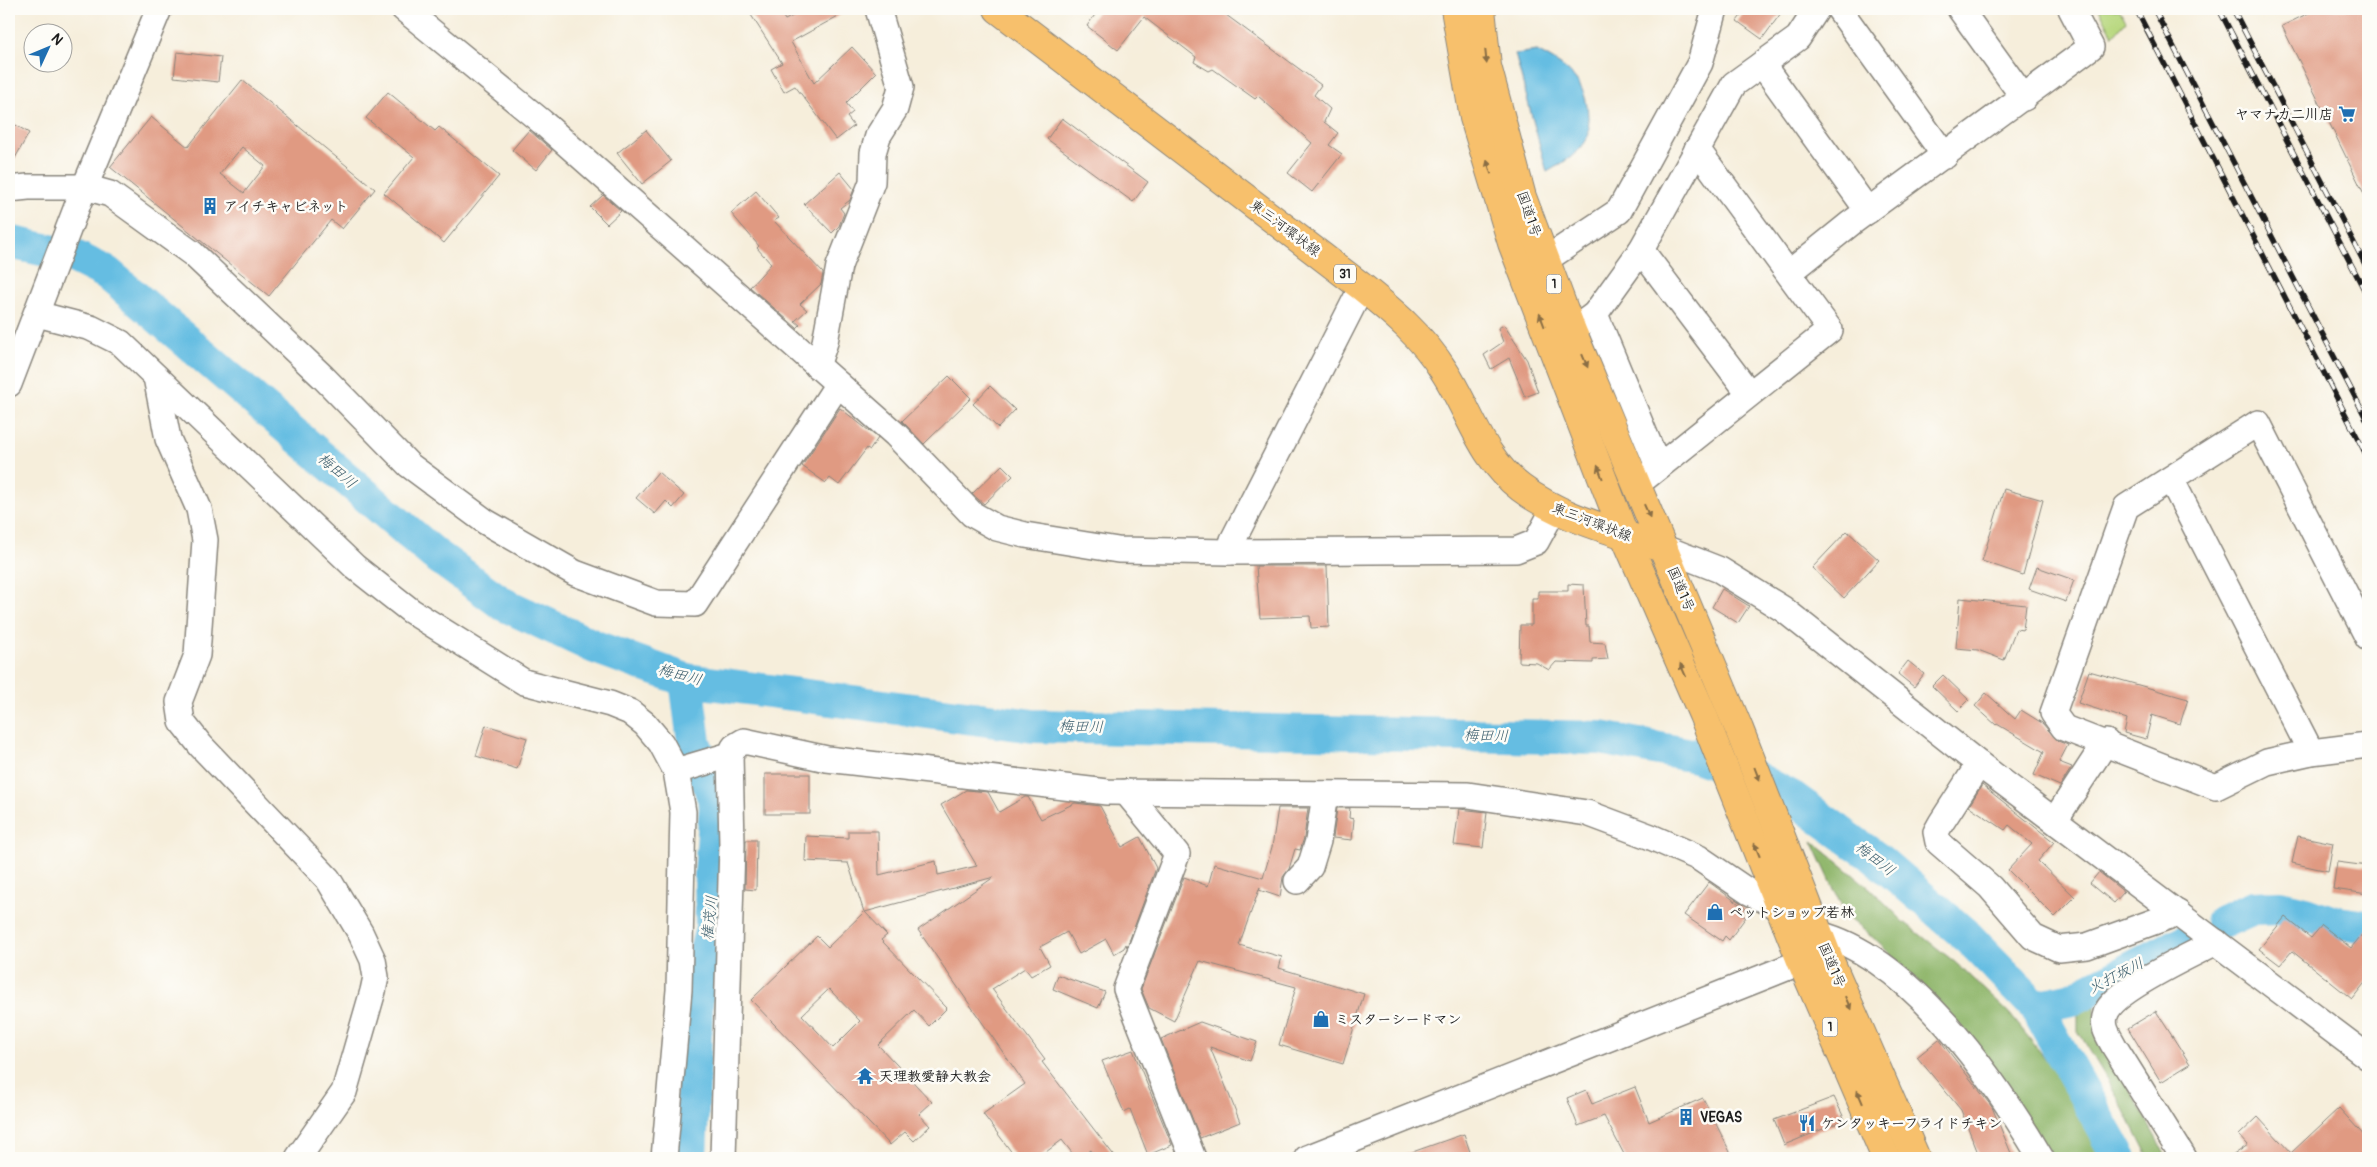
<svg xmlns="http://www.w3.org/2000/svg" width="2377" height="1167" font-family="Pangolin,'Klee One',sans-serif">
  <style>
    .green { fill: #b8d87f; stroke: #6a7a4e }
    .forest { fill: #92b86e; stroke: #576a45 }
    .water { fill: #65bde2; stroke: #406c7f }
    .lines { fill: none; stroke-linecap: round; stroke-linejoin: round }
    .river { stroke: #65bde2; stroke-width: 34 }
    .building { fill: #e09a82; fill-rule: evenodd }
    .minor-casing { stroke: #89857c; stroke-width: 28 }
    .major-casing { stroke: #89857c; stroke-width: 30 }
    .highway-casing { stroke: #89857c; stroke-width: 30 }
    .minor { stroke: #fff; stroke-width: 25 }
    .major { stroke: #f7c06c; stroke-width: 28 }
    .highway { stroke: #f7c06c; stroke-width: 28 }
    .rail-casing { stroke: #1c1c1c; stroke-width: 5.5 }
    .rail { stroke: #fdfcf7; stroke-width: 4; stroke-dasharray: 11; stroke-linecap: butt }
    .oneway { fill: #8a6e44 }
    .labels { text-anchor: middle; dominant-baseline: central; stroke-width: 5; stroke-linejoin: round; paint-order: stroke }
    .shield { fill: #fdfcf7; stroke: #605f5e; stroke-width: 1 }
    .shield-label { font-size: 12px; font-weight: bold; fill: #1c1c1c }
    .poi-label { font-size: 14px; font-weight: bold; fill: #1c1c1c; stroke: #fdfcf7; text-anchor: start }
    .street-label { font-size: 14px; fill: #1c1c1c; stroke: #fdfcf7 }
    .water-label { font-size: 15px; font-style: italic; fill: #395c6b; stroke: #fdfcf7 }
  </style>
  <rect width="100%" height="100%" fill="#fdfcf7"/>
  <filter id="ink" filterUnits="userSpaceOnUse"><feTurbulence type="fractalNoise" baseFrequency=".02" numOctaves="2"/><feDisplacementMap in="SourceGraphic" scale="10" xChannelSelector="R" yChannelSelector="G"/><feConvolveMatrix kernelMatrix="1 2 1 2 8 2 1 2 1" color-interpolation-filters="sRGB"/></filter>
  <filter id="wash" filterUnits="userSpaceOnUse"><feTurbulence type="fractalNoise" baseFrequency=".0096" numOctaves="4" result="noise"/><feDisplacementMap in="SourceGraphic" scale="20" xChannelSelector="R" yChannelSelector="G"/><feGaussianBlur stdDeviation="1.12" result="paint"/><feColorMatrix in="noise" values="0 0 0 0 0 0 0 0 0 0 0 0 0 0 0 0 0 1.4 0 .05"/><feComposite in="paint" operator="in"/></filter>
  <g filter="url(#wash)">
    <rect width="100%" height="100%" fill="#f6eedb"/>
    <polygon class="green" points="2099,9 2119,9 2126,21 2113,36"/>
    <g class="forest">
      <polygon points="1812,841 1872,890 1903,921 1956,963 2009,1013 2065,1083 2108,1158 2052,1158 1915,978 1865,930 1846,915"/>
      <polygon points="2096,999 2095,1011 2128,1087 2167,1158 2149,1158 2120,1101 2078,1031 2078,1005"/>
    </g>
    <path class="water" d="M1537 51C1567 67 1587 80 1588 118 1588 123 1590 132 1588 137 1580 154 1562 163 1547 172L1515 54Z"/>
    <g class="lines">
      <g class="river">
        <polyline points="9,242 73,256 107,273 434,554 503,604 595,647 686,680 1033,726 1601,738 1696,756 1750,775 1793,798 1877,859 1969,938 2036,1007 2120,1158"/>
        <polyline points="686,680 694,742 716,804 711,874 712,927 697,988 690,1158"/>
        <polyline points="2222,922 2253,908 2280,907 2306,913 2331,922 2368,927"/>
        <polyline points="2036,1007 2072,999 2193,937"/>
      </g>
    </g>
    <g id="blocks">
      <g class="building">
        <polygon points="761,9 778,9 785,20 806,9 851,9 791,42 814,83 852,47 876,73 846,103 853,112 847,117 854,126 836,140 795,86 784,92 771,69 782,63 751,15"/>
        <polygon points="1099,9 1218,9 1321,85 1314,95 1330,109 1324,122 1338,133 1329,145 1342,154 1312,192 1288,173 1312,143 1258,96 1255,99 1213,69 1209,71 1194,62 1196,57 1144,17 1118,50 1087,26"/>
        <polygon points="1746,9 1784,9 1762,39 1737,21"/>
        <polygon points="2317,9 2368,9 2368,202 2282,26"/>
        <polygon points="177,52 221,57 218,82 174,77"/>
        <path d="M242 80 375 189 342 229 331 220 269 296 110 167 151 117 188 147ZM242 147 265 166 244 193 220 174Z"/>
        <polygon points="388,92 435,131 439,127 499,176 444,243 384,193 414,157 366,118"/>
        <polygon points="1062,118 1148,182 1133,202 1047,139"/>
        <polygon points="9,121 29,133 9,169"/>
        <polygon points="529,130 552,150 536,170 512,150"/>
        <polygon points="646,130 671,161 642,184 617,153"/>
        <polygon points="840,172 854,189 850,200 840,208 844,213 839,226 832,233 804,204"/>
        <polygon points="756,191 779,218 774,221 823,273 821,284 800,304 807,310 795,321 800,325 797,328 750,287 771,264 757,248 759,246 731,213"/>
        <polygon points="603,195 621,211 607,224 590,207"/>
        <polygon points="1504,325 1527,360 1538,392 1525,397 1509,358 1491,369 1484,355 1503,342 1498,328"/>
        <polygon points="949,376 971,398 924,444 902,421"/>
        <polygon points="990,386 1015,410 998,428 973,404"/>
        <polygon points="840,408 878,438 870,450 867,448 839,485 830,478 826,483 802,466"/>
        <polygon points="1002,465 1013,476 984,504 972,494"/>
        <polygon points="658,472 684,495 673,508 666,501 655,514 636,498"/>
        <polygon points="2004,489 2043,500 2023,575 1982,561"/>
        <polygon points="1847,531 1879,560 1844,598 1812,568"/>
        <polygon points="1256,566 1327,566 1329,627 1311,628 1310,616 1260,618"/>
        <polygon points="2037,567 2074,580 2066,602 2029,589"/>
        <polygon points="1568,584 1584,585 1586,626 1589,626 1590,642 1605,643 1608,659 1593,660 1593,663 1556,662 1549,670 1537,663 1519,662 1520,625 1532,625 1532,599 1538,599 1538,591 1568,591"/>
        <polygon points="1722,589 1749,606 1738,623 1712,607"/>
        <polygon points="1960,598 2026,605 2023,630 2016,629 2004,660 1978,650 1956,648"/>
        <polygon points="1908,661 1924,674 1914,687 1898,674"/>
        <polygon points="2089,671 2188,699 2180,724 2152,715 2146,739 2124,733 2127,719 2078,703"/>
        <polygon points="1943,675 1969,700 1958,711 1932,686"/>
        <polygon points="1986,693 2015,719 2021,710 2042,723 2058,741 2068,745 2059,762 2072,767 2060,786 2034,775 2044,752 1997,724 1996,725 1975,706"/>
        <polygon points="486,725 527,738 517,769 476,756"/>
        <rect x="765" y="774" width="45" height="40"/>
        <polygon points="1982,785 2054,842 2038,861 2075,897 2055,917 2008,870 2032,844 2009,825 2005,830 1969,806"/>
        <path d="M966 790 988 792 999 812 1025 797H1028L1041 819 1075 803 1100 806 1122 847 1140 837 1156 868 1127 947 1126 944 1124 948 1114 954 1106 939 1079 954 1067 932 1040 947 1050 965 1031 976 1025 968 992 989 1045 1060 1042 1062 1116 1158H1096L1091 1150 1080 1158H1076L1062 1140 1038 1158H1016L983 1114 1025 1084 918 930 994 877 865 912 887 935 881 940 947 1008 929 1026 914 1010 878 1045 932 1102 919 1114 930 1126 914 1141 905 1132 890 1145 751 1000 817 936 828 947 864 912 848 863 805 861 806 836 848 838V831H878L879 875 936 861 938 875 977 866 941 805ZM829 989 860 1021 833 1048 802 1015Z"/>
        <polygon points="1278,808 1308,808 1304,838 1300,850 1295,849 1289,869 1283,877 1280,897 1259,890 1260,887 1239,945 1282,957 1279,968 1364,994 1343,1064 1279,1045 1296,987 1200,961 1174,1021 1149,1008 1141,989 1184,877 1208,886 1214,864 1263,878 1272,847"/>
        <polygon points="1337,808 1350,808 1349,818 1354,819 1352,840 1333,838"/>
        <polygon points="1459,809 1487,812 1483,848 1454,845"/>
        <polygon points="2298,836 2333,843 2328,871 2292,863"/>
        <polygon points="746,840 757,840 756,890 745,889"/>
        <polygon points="2337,862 2368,866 2368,894 2333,889"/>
        <polygon points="2099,872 2124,892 2114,903 2090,883"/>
        <polygon points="1709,882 1746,909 1742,915 1746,917 1729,940 1725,936 1722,941 1684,915"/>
        <polygon points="2285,917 2311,938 2322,925 2351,948 2368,927 2368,979 2352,999 2292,951 2280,965 2259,949"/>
        <polygon points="1058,975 1105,992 1098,1008 1053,989"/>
        <polygon points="2156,1011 2190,1064 2161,1082 2128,1028"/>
        <polygon points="1200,1022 1257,1042 1250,1061 1210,1047 1240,1122 1200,1138 1161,1039"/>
        <polygon points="1939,1039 1992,1107 2013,1158 1980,1158 1961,1110 1917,1057"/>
        <polygon points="1133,1050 1172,1145 1148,1155 1130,1109 1124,1112 1102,1061"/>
        <polygon points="1635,1087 1649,1122 1703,1098 1733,1158 1626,1158 1604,1116 1578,1126 1567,1098 1586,1090 1592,1104"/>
        <polygon points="1834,1097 1845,1120 1784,1145 1774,1120"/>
        <polygon points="2339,1108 2368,1140 2368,1158 2229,1158 2248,1145 2239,1135 2258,1117 2291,1153"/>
        <polygon points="1464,1134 1472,1158 1401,1158 1401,1156"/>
      </g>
    </g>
  </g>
  <g filter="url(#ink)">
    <use href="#blocks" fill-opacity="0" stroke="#89857c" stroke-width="1"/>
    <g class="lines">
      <g class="minor-casing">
        <g id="minor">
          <polyline points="404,9 542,122 896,435 972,514 997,528 1025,535 1118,550 1229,552 1516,550 1536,542 1554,509"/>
          <polyline points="1839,9 1945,156"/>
          <polyline points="1960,9 2024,98"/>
          <polyline points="1762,64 1868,211"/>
          <polyline points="9,189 28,187 85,187 110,194 193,254 323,377 409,465 486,522 575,573 656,603 695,604 838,384"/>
          <polyline points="1641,250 1749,393"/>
          <polyline points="1545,260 1619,211 1700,63 1715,9"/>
          <polyline points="1789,273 1851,223 2091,47 2071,9"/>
          <polyline points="37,314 91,328 121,343 355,567 411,611 524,682 610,704 630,712 645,724 661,743 676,771 730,755 734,747 744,741 827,759 1107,792 1468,795 1587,813 1651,837 1699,858 1749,892 1780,908"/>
          <polyline points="1595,314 1658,466"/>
          <polyline points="1572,331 1595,314 1641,250 1734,84 1798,38 1817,9"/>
          <polyline points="817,366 825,342 839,266 872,182 873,153 878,136 895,109 901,87 878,9"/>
          <polyline points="156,377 168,439 199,509 205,540 197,655 179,702 182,722 201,746 328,879 361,934 373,960 376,977 373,991 344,1092 298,1158"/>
          <polyline points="9,384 81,196 159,9"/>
          <polyline points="2171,479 2311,752"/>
          <polyline points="1636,485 1830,330 1697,149"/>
          <polyline points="1664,548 1720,570 1783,609 1979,764 2368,1057"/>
          <polyline points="1229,552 1233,540 1362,287"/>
          <polyline points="2368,638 2258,423 2126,507 2053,713 2064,728 2216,787 2267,762 2311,752 2368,745"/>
          <polyline points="1979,764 1941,823 1936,832 1938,842 1990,887 2033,937 2059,949 2087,946 2178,913"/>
          <polyline points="1126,792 1177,854 1126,989 1193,1158"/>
          <polyline points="2055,820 2106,742"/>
          <polyline points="1297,881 1310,867 1318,841 1325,794"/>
          <path d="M1819 934C1910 957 1995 1080 2041 1158"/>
          <polyline points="664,1158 679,990 683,812 676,771"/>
          <polyline points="723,1158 732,845 730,755"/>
          <polyline points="1307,1158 1819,955"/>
          <path d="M2184 1158 2114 1046C2108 1035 2101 1026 2106 1013 2115 989 2192 955 2216 942"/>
        </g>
      </g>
      <g class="major-casing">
        <path id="major" d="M998 9 1362 287C1393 312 1423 337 1444 371 1470 411 1481 458 1521 488 1562 519 1616 531 1664 548"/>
      </g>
      <g class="highway-casing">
        <g id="highway">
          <polyline points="1455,9 1474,118 1512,243 1624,534 1703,715 1802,963 1886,1158"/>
          <polyline points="1481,9 1487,66 1522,197 1572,331 1739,729 1826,952 1916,1158"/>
        </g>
      </g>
      <use href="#minor" class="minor"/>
      <use href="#major" class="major"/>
      <use href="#highway" class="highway"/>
      <g class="rail-casing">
        <g id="rail">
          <polyline points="2136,9 2368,458"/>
          <polyline points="2154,9 2368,422"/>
          <polyline points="2219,9 2368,297"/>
          <polyline points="2233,9 2368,270"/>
        </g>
      </g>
      <use href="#rail" class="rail"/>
    </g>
    <defs><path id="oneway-solid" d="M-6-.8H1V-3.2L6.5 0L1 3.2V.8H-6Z" transform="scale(1.25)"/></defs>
    <g class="oneway">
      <use href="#oneway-solid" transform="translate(1486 57) rotate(84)"/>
      <use href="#oneway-solid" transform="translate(1489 167) rotate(-107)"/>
      <use href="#oneway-solid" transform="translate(1542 320) rotate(-111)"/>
      <use href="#oneway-solid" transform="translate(1585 361) rotate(67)"/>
      <use href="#oneway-solid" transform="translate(1600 472) rotate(-111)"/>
      <use href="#oneway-solid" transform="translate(1647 511) rotate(66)"/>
      <use href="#oneway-solid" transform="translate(1683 670) rotate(-114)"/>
      <use href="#oneway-solid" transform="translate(1757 774) rotate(69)"/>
      <use href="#oneway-solid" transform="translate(1757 850) rotate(-112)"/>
      <use href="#oneway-solid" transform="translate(1848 1003) rotate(66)"/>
      <use href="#oneway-solid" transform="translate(1860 1097) rotate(-113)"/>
    </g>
  </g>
  <defs>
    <g id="supermarket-bare" transform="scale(1.35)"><path d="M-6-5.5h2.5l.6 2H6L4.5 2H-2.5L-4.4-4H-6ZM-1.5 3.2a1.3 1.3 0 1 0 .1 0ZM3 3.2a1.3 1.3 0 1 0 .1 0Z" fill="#1f6fb2" stroke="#fdfcf7" stroke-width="2.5" paint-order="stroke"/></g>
    <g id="building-bare" transform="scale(1.35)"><path d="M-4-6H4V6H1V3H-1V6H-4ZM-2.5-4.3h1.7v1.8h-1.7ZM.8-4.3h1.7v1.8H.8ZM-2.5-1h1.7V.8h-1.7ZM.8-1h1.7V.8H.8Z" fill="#1f6fb2" stroke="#fdfcf7" stroke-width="2.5" paint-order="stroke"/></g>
    <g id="shop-bare" transform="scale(1.35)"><path d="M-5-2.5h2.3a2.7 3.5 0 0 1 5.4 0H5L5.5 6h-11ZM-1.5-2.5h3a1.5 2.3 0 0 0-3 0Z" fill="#1f6fb2" stroke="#fdfcf7" stroke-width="2.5" paint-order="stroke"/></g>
    <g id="temple-bare" transform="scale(1.35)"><path d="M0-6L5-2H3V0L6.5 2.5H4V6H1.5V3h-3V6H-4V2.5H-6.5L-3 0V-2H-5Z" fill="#1f6fb2" stroke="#fdfcf7" stroke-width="2.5" paint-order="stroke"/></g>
    <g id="restaurant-bare" transform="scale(1.35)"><path d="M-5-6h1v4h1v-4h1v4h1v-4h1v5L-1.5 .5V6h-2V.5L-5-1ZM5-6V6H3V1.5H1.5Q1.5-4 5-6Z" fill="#1f6fb2" stroke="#fdfcf7" stroke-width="2.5" paint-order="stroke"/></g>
  </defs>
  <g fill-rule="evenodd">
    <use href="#supermarket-bare" x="2347" y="114"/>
    <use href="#building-bare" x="210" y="206"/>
    <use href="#shop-bare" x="1715" y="912"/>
    <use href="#shop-bare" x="1321" y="1019"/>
    <use href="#temple-bare" x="865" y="1076"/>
    <use href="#building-bare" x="1686" y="1117"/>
    <use href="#restaurant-bare" x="1807" y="1123"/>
  </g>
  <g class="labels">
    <g class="shield">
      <rect x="1334" y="264.5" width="22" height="19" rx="4"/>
      <rect x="1546.5" y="274.5" width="15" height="19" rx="4"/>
      <rect x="1822.5" y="1017.5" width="15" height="19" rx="4"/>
    </g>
    <g class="shield-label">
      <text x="1345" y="274">31</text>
      <text x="1554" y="284">1</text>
      <text x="1830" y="1027">1</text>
    </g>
    <g class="poi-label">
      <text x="2333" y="114" text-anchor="end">ヤマナカ二川店</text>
      <text x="224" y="206">アイチキャビネット</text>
      <text x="1729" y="912">ペットショップ若林</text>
      <text x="1335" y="1019">ミスターシードマン</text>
      <text x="879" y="1076">天理教愛静大教会</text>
      <text x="1700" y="1117">VEGAS</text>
      <text x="1821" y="1123">ケンタッキーフライドチキン</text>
    </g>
    <g class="street-label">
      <text transform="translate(1529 214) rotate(71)">国道1号</text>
      <text transform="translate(1285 228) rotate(37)">東三河環状線</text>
      <text transform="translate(1592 522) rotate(21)">東三河環状線</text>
      <text transform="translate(1681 589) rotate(67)">国道1号</text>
      <text transform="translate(1832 965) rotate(67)">国道1号</text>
    </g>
    <g class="water-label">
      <text transform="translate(337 471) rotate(41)">梅田川</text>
      <text transform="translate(680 675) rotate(15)">梅田川</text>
      <text transform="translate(1081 727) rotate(1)">梅田川</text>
      <text transform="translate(1486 736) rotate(1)">梅田川</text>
      <text transform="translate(1875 859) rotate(38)">梅田川</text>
      <text transform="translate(710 918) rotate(-84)">権茂川</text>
      <text transform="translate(2116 976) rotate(-27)">火打坂川</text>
    </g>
  </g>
  <rect width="2377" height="1167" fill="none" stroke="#fdfcf7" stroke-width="30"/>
  <g transform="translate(48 48) rotate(46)"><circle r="24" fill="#fdfcf7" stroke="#a3a29f"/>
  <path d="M0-4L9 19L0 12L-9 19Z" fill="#1f6fb2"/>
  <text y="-8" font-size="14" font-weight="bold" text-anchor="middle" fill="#1c1c1c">N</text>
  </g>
</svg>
